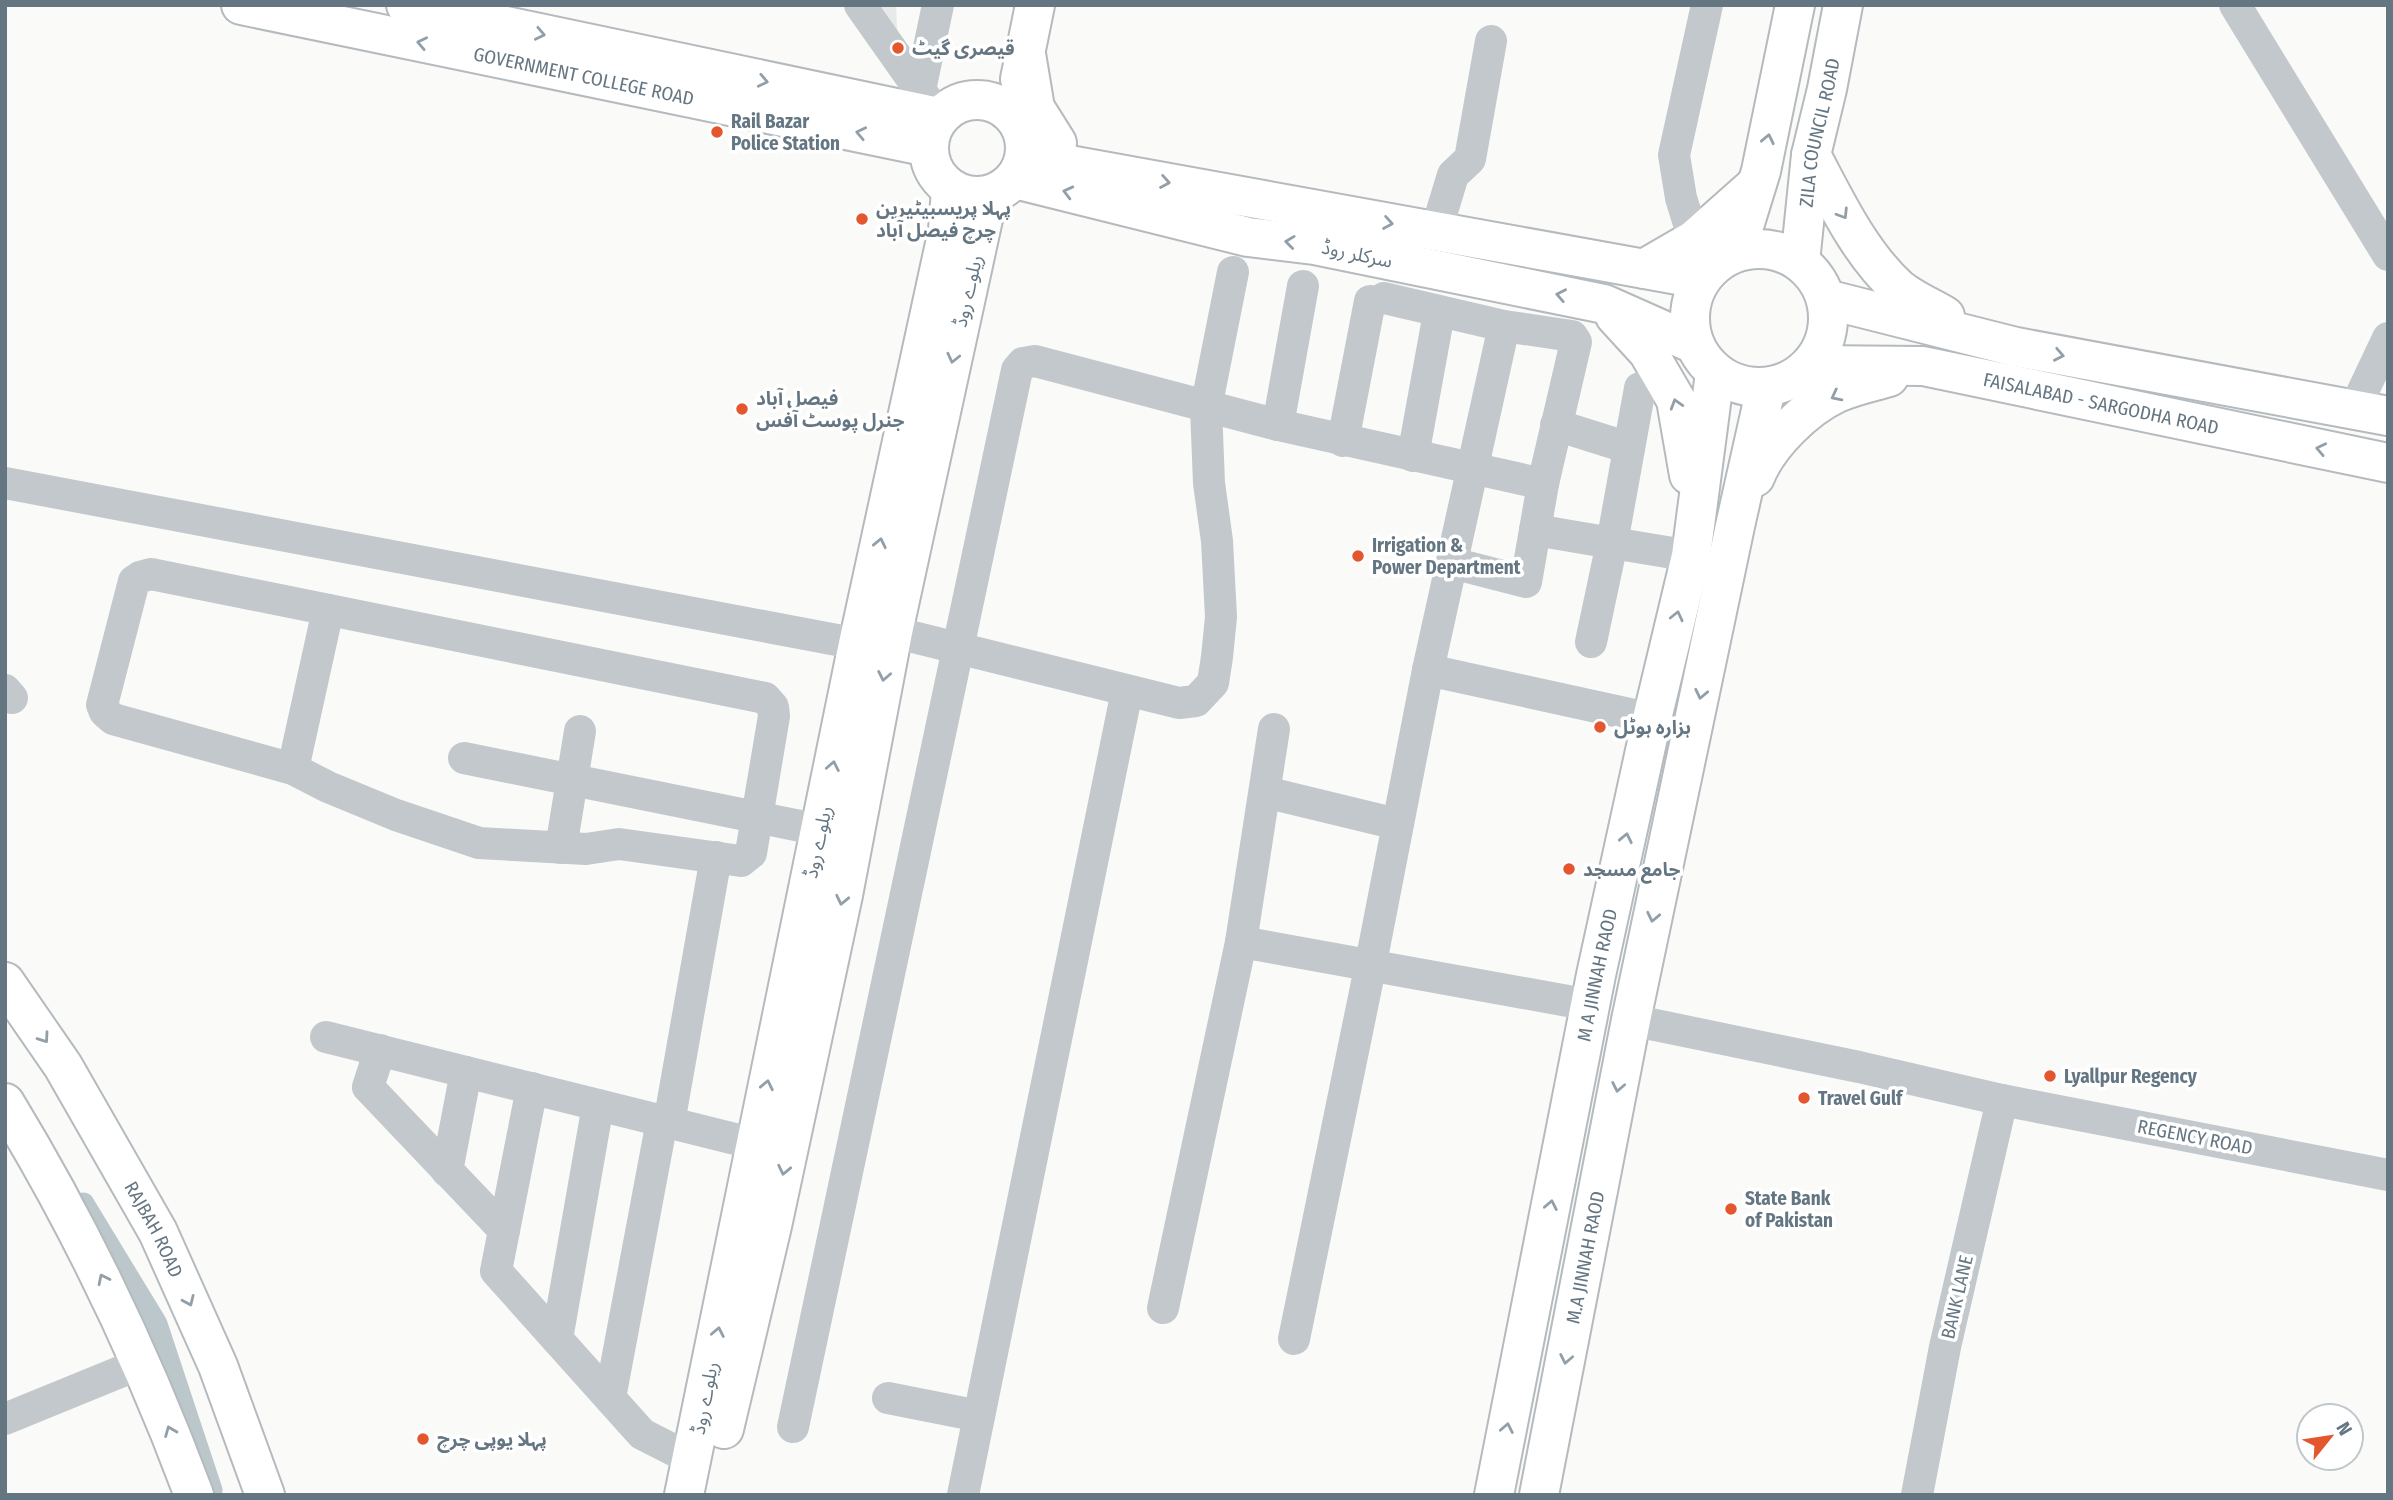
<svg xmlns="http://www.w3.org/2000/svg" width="2393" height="1500" font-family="'Fira Sans Condensed','Noto Sans Arabic',sans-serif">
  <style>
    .built { fill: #e8e9e9 }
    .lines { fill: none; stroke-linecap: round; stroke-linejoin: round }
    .canal { stroke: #bbc7cb; stroke-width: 23 }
    .major-casing { stroke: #b5babe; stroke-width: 42 }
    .minor { stroke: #c3c8cc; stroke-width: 32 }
    .major { stroke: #fff; stroke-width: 38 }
    .oneway { stroke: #939fa8 }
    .poi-dot { fill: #e4572e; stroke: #fff; stroke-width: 2.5 }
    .labels { text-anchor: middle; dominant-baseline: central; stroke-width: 7; stroke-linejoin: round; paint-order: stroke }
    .poi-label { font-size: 19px; font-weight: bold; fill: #657683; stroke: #fff; text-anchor: start }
    .street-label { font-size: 19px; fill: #657683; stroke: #fff }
  </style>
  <rect width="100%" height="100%" fill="#fafaf8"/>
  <polygon class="built" points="844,5 896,5 898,48"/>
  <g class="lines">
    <polyline class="canal" points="83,1204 156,1324 211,1490"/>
    <g class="major-casing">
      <g id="major">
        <path id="s1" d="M241 5 928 147"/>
        <polyline points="406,5 939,117"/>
        <polyline points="1026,54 1035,108 1057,143"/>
        <polyline points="1020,79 1035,5"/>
        <circle cx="977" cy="148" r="48"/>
        <path d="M1811 155C1835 200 1859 252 1898 288 1911 299 1930 307 1945 316"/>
        <polyline points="1025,157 1700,279"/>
        <polyline points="1015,179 1248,237 1314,245 1604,304 1694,344"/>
        <circle cx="1759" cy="318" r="69"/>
        <polyline points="1736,252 1761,171 1795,5"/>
        <path id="s2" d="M1800 262 1811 155 1827 89 1843 5"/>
        <polyline points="1644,269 1694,240 1756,185"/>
        <polyline points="1826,299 2016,347 2388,416"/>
        <polyline points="1615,316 1648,352 1676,400 1689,475"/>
        <path id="s3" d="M1811 365 1923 366 2388 463"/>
        <path d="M1755 477C1768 444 1805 408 1837 393 1853 386 1872 382 1889 377"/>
        <path id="s4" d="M5 982 63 1066 158 1232 218 1366 265 1495"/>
        <path d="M5 1103C81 1228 143 1358 194 1495"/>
        <polyline points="724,1429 772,1226 843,895 893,632 988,196"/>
        <polyline points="684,1495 858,644 948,230 951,190"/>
        <path id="s5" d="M1494 1495 1596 975 1652 719 1691 556 1715 373"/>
        <path id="s6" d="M1539 1495 1631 1020 1735 526 1766 388"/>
      </g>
    </g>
    <g class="minor">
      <polyline points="860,5 939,117"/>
      <polyline points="2235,5 2388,255"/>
      <polyline points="920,90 938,5"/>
      <polyline points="1436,231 1453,175 1470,159 1491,41"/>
      <polyline points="1694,240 1681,198 1674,155 1707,5"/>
      <polyline points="1640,388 1612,543 1691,556"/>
      <polyline points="2354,410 2388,338"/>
      <polyline points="1278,425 1303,286"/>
      <polyline points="1556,425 1629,448"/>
      <polyline points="1343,441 1370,301"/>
      <polyline points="1413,456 1437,324"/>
      <polyline points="5,483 858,644"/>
      <polyline points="1535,530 1612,543 1591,642"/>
      <polyline points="1452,563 1526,582 1543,484"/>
      <polygon points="151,574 765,698 773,707 774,716 751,853 741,861 619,844 586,849 479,843 396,815 328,787 293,769 113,719 105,712 102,705 134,581 140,577"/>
      <polyline points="893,632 1179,703 1196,701 1213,683 1217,657 1221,617 1217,541 1209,483 1206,408 1233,272"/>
      <polyline points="1428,670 1652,719"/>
      <polyline points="5,690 12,698"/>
      <polyline points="464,758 820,830"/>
      <polyline points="293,769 328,610"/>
      <polyline points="1265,792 1397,824"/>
      <polyline points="561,848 580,731"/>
      <polyline points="1241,942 1590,1005"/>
      <polyline points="1631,1020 1859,1067 2002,1100 2388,1175"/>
      <polyline points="326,1037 755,1144"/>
      <polyline points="380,1050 368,1087 504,1230"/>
      <polyline points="532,1088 496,1271 642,1434 693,1460"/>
      <polyline points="669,1123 716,857"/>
      <polyline points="447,1171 466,1072"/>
      <polyline points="1163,1308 1241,942 1274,729"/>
      <polyline points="557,1339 598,1105"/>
      <polyline points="1294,1339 1370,968 1428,670 1504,326"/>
      <polyline points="610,1398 662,1121"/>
      <polyline points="888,1398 979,1416"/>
      <polyline points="5,1419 142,1363"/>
      <polyline points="793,1427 1017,370 1023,363 1035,361 1278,425 1543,484 1576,342 1572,336 1504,326 1384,298"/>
      <polyline points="963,1495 1127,691"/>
      <polyline points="1917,1495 1945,1347 2002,1100"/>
    </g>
    <use href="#major" class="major"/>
  </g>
  <defs><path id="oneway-chevron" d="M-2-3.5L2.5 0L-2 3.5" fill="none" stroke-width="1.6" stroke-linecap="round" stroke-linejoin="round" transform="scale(1.75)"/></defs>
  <g class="oneway">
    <use href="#oneway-chevron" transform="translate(540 34) rotate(12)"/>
    <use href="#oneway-chevron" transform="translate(422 43) rotate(-168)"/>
    <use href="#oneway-chevron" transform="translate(763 81) rotate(12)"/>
    <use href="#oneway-chevron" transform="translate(861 133) rotate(-168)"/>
    <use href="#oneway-chevron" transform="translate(1768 139) rotate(-78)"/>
    <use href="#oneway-chevron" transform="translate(1165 182) rotate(10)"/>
    <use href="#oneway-chevron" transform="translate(1068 192) rotate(-166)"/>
    <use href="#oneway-chevron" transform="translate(1843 214) rotate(58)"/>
    <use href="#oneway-chevron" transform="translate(1388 223) rotate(10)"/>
    <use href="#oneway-chevron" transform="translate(1290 242) rotate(-173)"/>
    <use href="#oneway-chevron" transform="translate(1561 295) rotate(-169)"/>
    <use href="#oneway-chevron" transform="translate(2059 355) rotate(11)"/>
    <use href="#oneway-chevron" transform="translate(953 358) rotate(103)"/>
    <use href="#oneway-chevron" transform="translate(1836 396) rotate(153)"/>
    <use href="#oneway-chevron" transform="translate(1676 404) rotate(-107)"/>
    <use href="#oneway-chevron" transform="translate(2321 449) rotate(-168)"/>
    <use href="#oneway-chevron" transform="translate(880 543) rotate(-78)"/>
    <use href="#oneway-chevron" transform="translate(1677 616) rotate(-77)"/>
    <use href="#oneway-chevron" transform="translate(884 676) rotate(101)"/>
    <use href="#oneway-chevron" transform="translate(1701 694) rotate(102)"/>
    <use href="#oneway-chevron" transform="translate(833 766) rotate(-79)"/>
    <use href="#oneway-chevron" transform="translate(1626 838) rotate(-78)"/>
    <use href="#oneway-chevron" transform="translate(842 900) rotate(102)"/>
    <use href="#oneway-chevron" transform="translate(1653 917) rotate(102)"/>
    <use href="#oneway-chevron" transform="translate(44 1038) rotate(55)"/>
    <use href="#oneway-chevron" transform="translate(767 1085) rotate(-78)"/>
    <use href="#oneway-chevron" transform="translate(1618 1087) rotate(101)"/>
    <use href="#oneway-chevron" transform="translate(784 1170) rotate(102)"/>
    <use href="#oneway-chevron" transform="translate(1551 1205) rotate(-79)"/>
    <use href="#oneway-chevron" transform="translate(103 1279) rotate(-116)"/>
    <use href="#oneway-chevron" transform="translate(189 1301) rotate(66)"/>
    <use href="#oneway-chevron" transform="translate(718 1332) rotate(-79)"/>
    <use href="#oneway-chevron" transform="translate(1566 1359) rotate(101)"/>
    <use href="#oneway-chevron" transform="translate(1507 1428) rotate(-79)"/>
    <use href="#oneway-chevron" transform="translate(170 1431) rotate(-112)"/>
  </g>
  <g class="poi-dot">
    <circle cx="898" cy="48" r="7"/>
    <circle cx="717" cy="132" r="7"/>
    <circle cx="862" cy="219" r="7"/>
    <circle cx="742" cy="409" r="7"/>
    <circle cx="1358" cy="556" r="7"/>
    <circle cx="1600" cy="727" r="7"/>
    <circle cx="1569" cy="869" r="7"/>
    <circle cx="2050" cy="1076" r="7"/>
    <circle cx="1804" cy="1098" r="7"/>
    <circle cx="1731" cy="1209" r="7"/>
    <circle cx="423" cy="1439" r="7"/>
  </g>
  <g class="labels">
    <g class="poi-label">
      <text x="912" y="48">قیصری گیٹ</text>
      <text x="731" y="121">Rail Bazar<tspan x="731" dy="22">Police Station</tspan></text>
      <text x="876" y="208">پہلا پریسبیٹیرین<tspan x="876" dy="22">چرچ فیصل آباد</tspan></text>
      <text x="756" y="398">فیصل آباد<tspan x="756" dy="22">جنرل پوسٹ آفس</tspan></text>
      <text x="1372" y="545">Irrigation &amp;<tspan x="1372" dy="22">Power Department</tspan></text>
      <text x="1614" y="727">ہزارہ ہوٹل</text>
      <text x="1583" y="869">جامع مسجد</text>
      <text x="2064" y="1076">Lyallpur Regency</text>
      <text x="1818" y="1098">Travel Gulf</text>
      <text x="1745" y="1198">State Bank<tspan x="1745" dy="22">of Pakistan</tspan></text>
      <text x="437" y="1439">پہلا یوپی چرچ</text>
    </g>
    <g class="street-label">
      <text stroke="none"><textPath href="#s1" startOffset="350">GOVERNMENT COLLEGE ROAD</textPath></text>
      <text stroke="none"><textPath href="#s2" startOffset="131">ZILA COUNCIL ROAD</textPath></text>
      <text transform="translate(1357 254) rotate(12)">سرکلر روڈ</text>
      <text transform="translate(968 291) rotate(-77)">ریلوے روڈ</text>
      <text stroke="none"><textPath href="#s3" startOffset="294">FAISALABAD - SARGODHA ROAD</textPath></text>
      <text transform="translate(818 842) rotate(-78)">ریلوے روڈ</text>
      <text stroke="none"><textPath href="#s5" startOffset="530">M A JINNAH RAOD</textPath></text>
      <text transform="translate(2195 1137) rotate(11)">REGENCY ROAD</text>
      <text stroke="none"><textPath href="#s4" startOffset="289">RAJBAH ROAD</textPath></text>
      <text stroke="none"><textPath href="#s6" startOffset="242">M.A JINNAH RAOD</textPath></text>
      <text transform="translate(1957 1297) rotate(-77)">BANK LANE</text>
      <text transform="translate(705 1398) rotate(-79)">ریلوے روڈ</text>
    </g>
  </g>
  <rect width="2393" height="1500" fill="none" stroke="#657683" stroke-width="14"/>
  <g transform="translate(2330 1437) rotate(60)"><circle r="33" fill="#ffffff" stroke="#c1c8cd" stroke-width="2"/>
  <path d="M0-5L12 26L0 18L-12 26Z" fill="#e4572e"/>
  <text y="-10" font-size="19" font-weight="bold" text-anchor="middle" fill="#657683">N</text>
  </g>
</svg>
